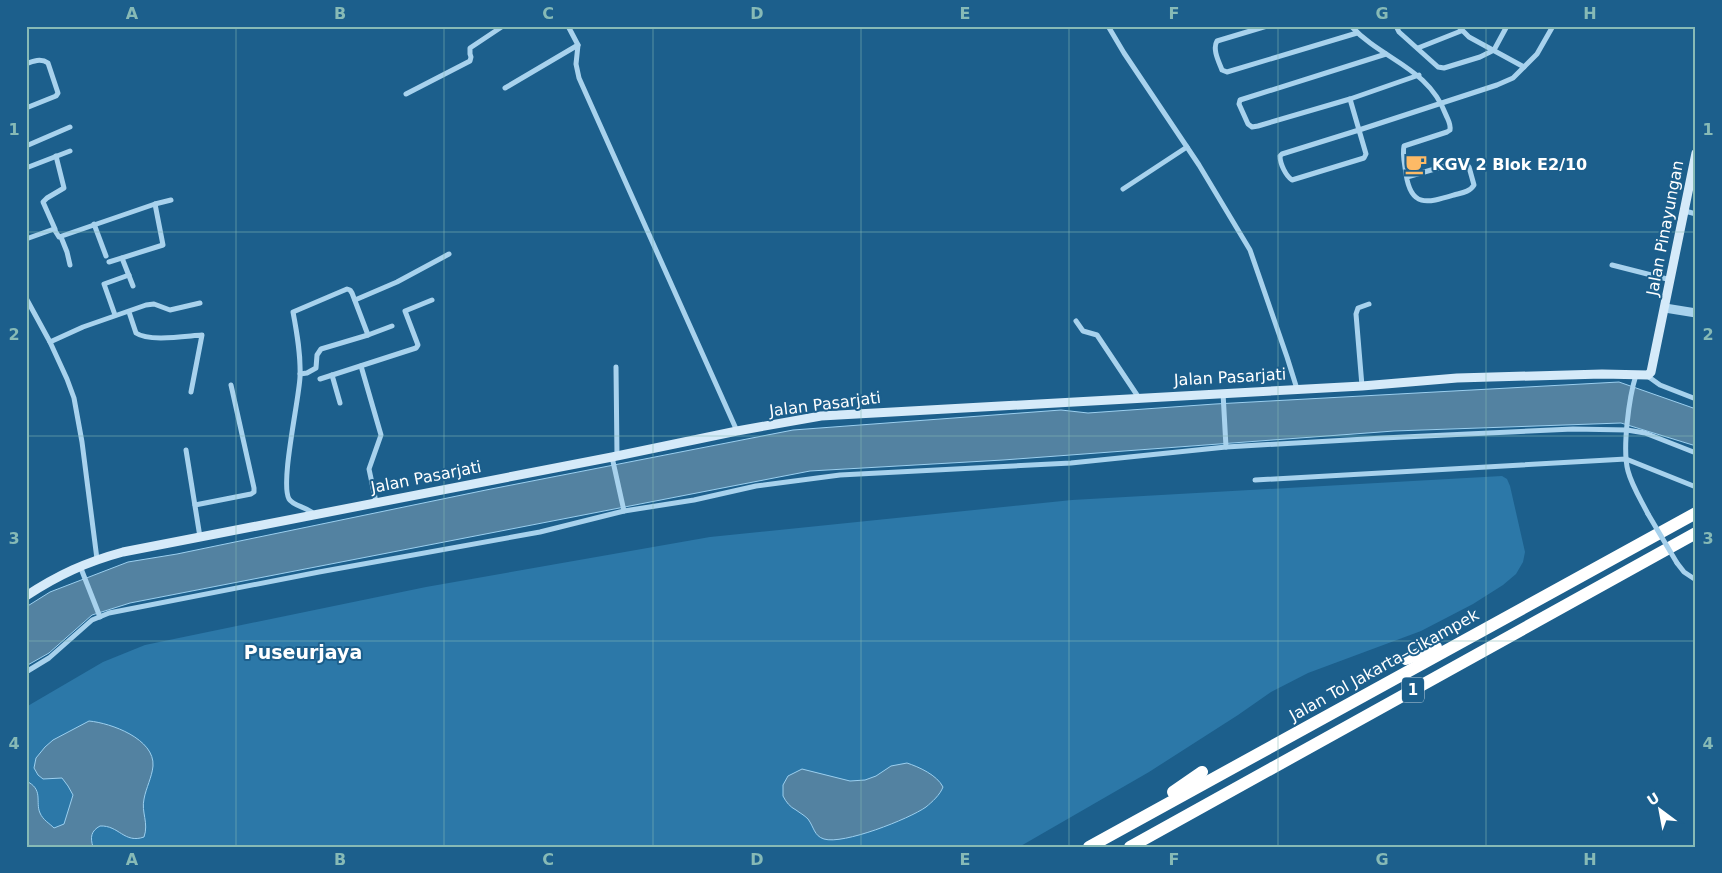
<svg xmlns="http://www.w3.org/2000/svg" width="1722" height="873" font-family="'DejaVu Sans',sans-serif">
  <style>
    .green { fill: #2c78a8 }
    .water { fill: #5382a1; stroke: #9bcfef }
    .lines { fill: none; stroke-linecap: round; stroke-linejoin: round }
    .minor { stroke: #a8d2ed; stroke-width: 5 }
    .tertiary { stroke: #a8d2ed; stroke-width: 9 }
    .secondary { stroke: #d5eaf9; stroke-width: 9 }
    .motorway { stroke: #fff; stroke-width: 12 }
    .minor-bridge { stroke: #a8d2ed; stroke-width: 5 }
    .grid { fill: none; stroke: #87bab6; stroke-width: 1; stroke-opacity: 0.55 }
    .labels { text-anchor: middle; dominant-baseline: central; stroke-width: 4; stroke-linejoin: round; paint-order: stroke }
    .shield { fill: #1c5f8c; stroke: #bbcfdc; stroke-width: 1 }
    .shield-label { font-size: 15px; font-weight: bold; fill: #fff }
    .poi-label { font-size: 16px; font-weight: bold; fill: #fff; stroke: #1c5f8c; text-anchor: start }
    .street-label { font-size: 16px; fill: #fff; stroke: #1c5f8c }
    .quarter-label { font-size: 19px; font-weight: bold; fill: #fff; stroke: #1c5f8c }
    .neatline { fill: none; stroke: #87bab6; stroke-width: 2 }
    .grid-label { font-size: 16px; text-anchor: middle; font-weight: bold; fill: #87bab6 }
  </style>
  <rect width="100%" height="100%" fill="#1c5f8c"/>
  <polygon class="green" points="1502,476 1507,479 1510,486 1525,552 1523,562 1516,574 1503,585 1473,604 1421,631 1308,673 1271,692 1238,715 1149,772 1019,847 26,847 26,707 103,662 145,645 426,587 710,537 1072,500"/>
  <g class="water">
    <polygon points="1619,382 1696,409 1696,446 1621,423 1394,431 1003,460 810,471 130,603 92,615 49,653 26,666 26,607 50,592 128,562 177,554 486,490 793,430 1061,410 1088,413 1215,404"/>
    <path d="M89 721C111 723 155 739 153 766 152 777 146 788 144 799 141 812 149 823 144 837 124 844 119 825 100 826 91 831 90 837 93 847H26V781C44 789 35 802 40 813 43 820 49 823 54 828L64 824 73 795 68 786 62 778 43 779 38 775 34 768 36 758 45 747 53 740Z"/>
    <path d="M907 763C919 767 937 775 943 787 940 795 932 802 926 807 909 819 843 845 824 839 814 836 814 827 808 819 804 815 800 813 796 810 790 807 786 802 783 796V785L788 776 802 769 850 781 865 780 876 776 891 766Z"/>
  </g>
  <g class="lines">
    <g class="minor">
      <polyline points="568,26 578,45 576,64 579,78 737,431"/>
      <polyline points="1108,26 1124,53 1199,165 1250,250 1287,357 1297,389"/>
      <path d="M1267 26 1217 41C1212 49 1219 62 1222 70L1227 72 1357 33"/>
      <path d="M1351 26C1382 60 1428 67 1446 115 1448 120 1451 124 1450 130L1447 132 1404 146C1402 155 1405 165 1406 174 1411 208 1427 203 1454 195 1461 193 1470 192 1474 185L1469 167 1465 162H1459L1407 177"/>
      <polyline points="1396,26 1399,32 1438,67 1444,68 1480,57 1494,50 1507,26"/>
      <polyline points="1458,26 1469,37 1524,67"/>
      <polyline points="1418,48 1461,31 1463,26"/>
      <polyline points="1386,54 1240,100 1239,104 1248,124 1252,127 1258,126 1350,99 1419,75"/>
      <path d="M26 64C33 61 41 58 48 63L58 93 56 96 26 108"/>
      <polyline points="505,88 578,45"/>
      <polyline points="406,94 470,61 471,57 470,54 470,48 503,26"/>
      <path d="M1350 99 1359 130 1282 154 1280 156C1280 164 1286 176 1292 180L1364 158 1366 154 1359 130 1497 85 1513 78 1537 54 1553 26"/>
      <polyline points="26,146 70,127"/>
      <polyline points="26,168 70,151"/>
      <polyline points="1123,189 1187,147"/>
      <polyline points="1685,211 1696,214"/>
      <polyline points="94,224 106,256"/>
      <polyline points="55,229 43,202 47,198 64,188 56,156"/>
      <polyline points="61,237 67,252 70,265"/>
      <polyline points="26,239 54,229 59,237 155,204 171,200"/>
      <polyline points="122,258 133,286"/>
      <polyline points="109,262 163,245 155,204"/>
      <polyline points="1612,265 1671,280"/>
      <polyline points="26,298 50,342 67,379 74,398 82,442 97,559"/>
      <polyline points="355,300 397,282 449,254"/>
      <path d="M129 312 136 333C149 342 186 336 202 335L191 392"/>
      <polyline points="115,315 104,284 129,275"/>
      <polyline points="1076,321 1083,331 1097,335 1139,398"/>
      <polyline points="50,342 83,327 146,305 154,304 170,310 200,303"/>
      <polyline points="361,366 381,435 369,469 376,502"/>
      <polyline points="616,367 617,456"/>
      <polyline points="300,374 307,373 316,368 317,355 321,349 368,335"/>
      <polyline points="332,375 340,403"/>
      <path d="M1636 375C1629 397 1622 449 1628 471 1632 486 1641 500 1648 514"/>
      <polyline points="1646,375 1660,385 1696,399"/>
      <polyline points="320,379 416,348 418,345 405,311 432,300"/>
      <polyline points="1362,386 1356,314 1358,308 1369,304"/>
      <polyline points="1223,393 1226,447"/>
      <polyline points="186,450 200,537"/>
      <polyline points="612,457 624,511"/>
      <polyline points="1255,480 1626,459 1696,487"/>
      <polyline points="195,505 251,494 254,492 254,488 231,385"/>
      <path d="M314 514C307 507 293 506 289 499 280 483 299 400 300 377 301 355 297 333 293 312L347 289 350 290 352 293 368 335 392 326"/>
      <polyline points="1677,563 1684,572 1696,580"/>
      <polyline points="80,566 100,617"/>
      <polyline points="26,672 49,658 92,620 109,613 319,572 540,532 624,511 694,500 756,486 840,475 1071,463 1226,447 1383,438 1573,429 1627,430 1645,433 1696,453"/>
    </g>
    <polyline class="tertiary" points="1665,308 1696,313"/>
    <path class="secondary" d="M26 596C58 575 86 562 123 552L612 457 737 431 821 416 1362 386 1457 378 1602 374 1648 375 1651 372 1696 153"/>
    <g class="motorway">
      <polyline points="1406,659 1436,647"/>
      <polyline points="1173,792 1202,772"/>
      <polyline points="1089,847 1696,513"/>
      <polyline points="1130,847 1696,533"/>
    </g>
    <polyline class="minor-bridge" points="1648,514 1677,563"/>
  </g>
  <path class="grid" d="M236 26V847M444 26V847M653 26V847M861 26V847M1069 26V847M1278 26V847M1486 26V847M26 232H1696M26 436H1696M26 641H1696"/>
  <defs>
    <g id="cafe-bare" transform="scale(1.725)"><path d="M-5.5-4.5H6V0H3Q3 3.5 0 3.5H-2.5Q-5.5 3.5-5.5 0ZM3-3.2v2h1.7v-2ZM-6 4.5H4V6H-6Z" fill="#fdba66" stroke="#1c5f8c" stroke-width="2.5" paint-order="stroke"/></g>
  </defs>
  <g fill-rule="evenodd">
    <use href="#cafe-bare" x="1416" y="164"/>
  </g>
  <g class="labels">
    <rect class="shield" x="1402" y="677.5" width="22" height="25" rx="4"/>
    <g class="shield-label">
      <text x="1413" y="690">1</text>
    </g>
    <g class="poi-label">
      <text x="1432" y="164">KGV 2 Blok E2/10</text>
    </g>
    <g class="street-label">
      <text transform="translate(1665 228) rotate(-79)">Jalan Pinayungan</text>
      <text transform="translate(1230 377) rotate(-3)">Jalan Pasarjati</text>
      <text transform="translate(825 404) rotate(-7)">Jalan Pasarjati</text>
      <text transform="translate(426 477) rotate(-11)">Jalan Pasarjati</text>
      <text transform="translate(1384 665) rotate(-29)">Jalan Tol Jakarta–Cikampek</text>
    </g>
    <g class="quarter-label">
      <text x="303" y="652">Puseurjaya</text>
    </g>
  </g>
  <rect width="1722" height="873" fill="none" stroke="#1c5f8c" stroke-width="55"/>
  <g transform="translate(1660 810) rotate(328)" stroke="#1c5f8c" stroke-width="4" paint-order="stroke">
  <path d="M0-4L9 19L0 12L-9 19Z" fill="#ffffff"/>
  <text y="-8" font-size="14" font-weight="bold" text-anchor="middle" fill="#ffffff">U</text>
  </g>
  <rect x="28" y="28" width="1666" height="818" class="neatline"/>
  <g class="grid-label">
    <text x="132" y="19">A</text>
    <text x="340" y="19">B</text>
    <text x="548" y="19">C</text>
    <text x="757" y="19">D</text>
    <text x="965" y="19">E</text>
    <text x="1174" y="19">F</text>
    <text x="1382" y="19">G</text>
    <text x="1590" y="19">H</text>
    <text x="14" y="135">1</text>
    <text x="1708" y="135">1</text>
    <text x="14" y="340">2</text>
    <text x="1708" y="340">2</text>
    <text x="14" y="544">3</text>
    <text x="1708" y="544">3</text>
    <text x="14" y="749">4</text>
    <text x="1708" y="749">4</text>
    <text x="132" y="865">A</text>
    <text x="340" y="865">B</text>
    <text x="548" y="865">C</text>
    <text x="757" y="865">D</text>
    <text x="965" y="865">E</text>
    <text x="1174" y="865">F</text>
    <text x="1382" y="865">G</text>
    <text x="1590" y="865">H</text>
  </g>
</svg>
